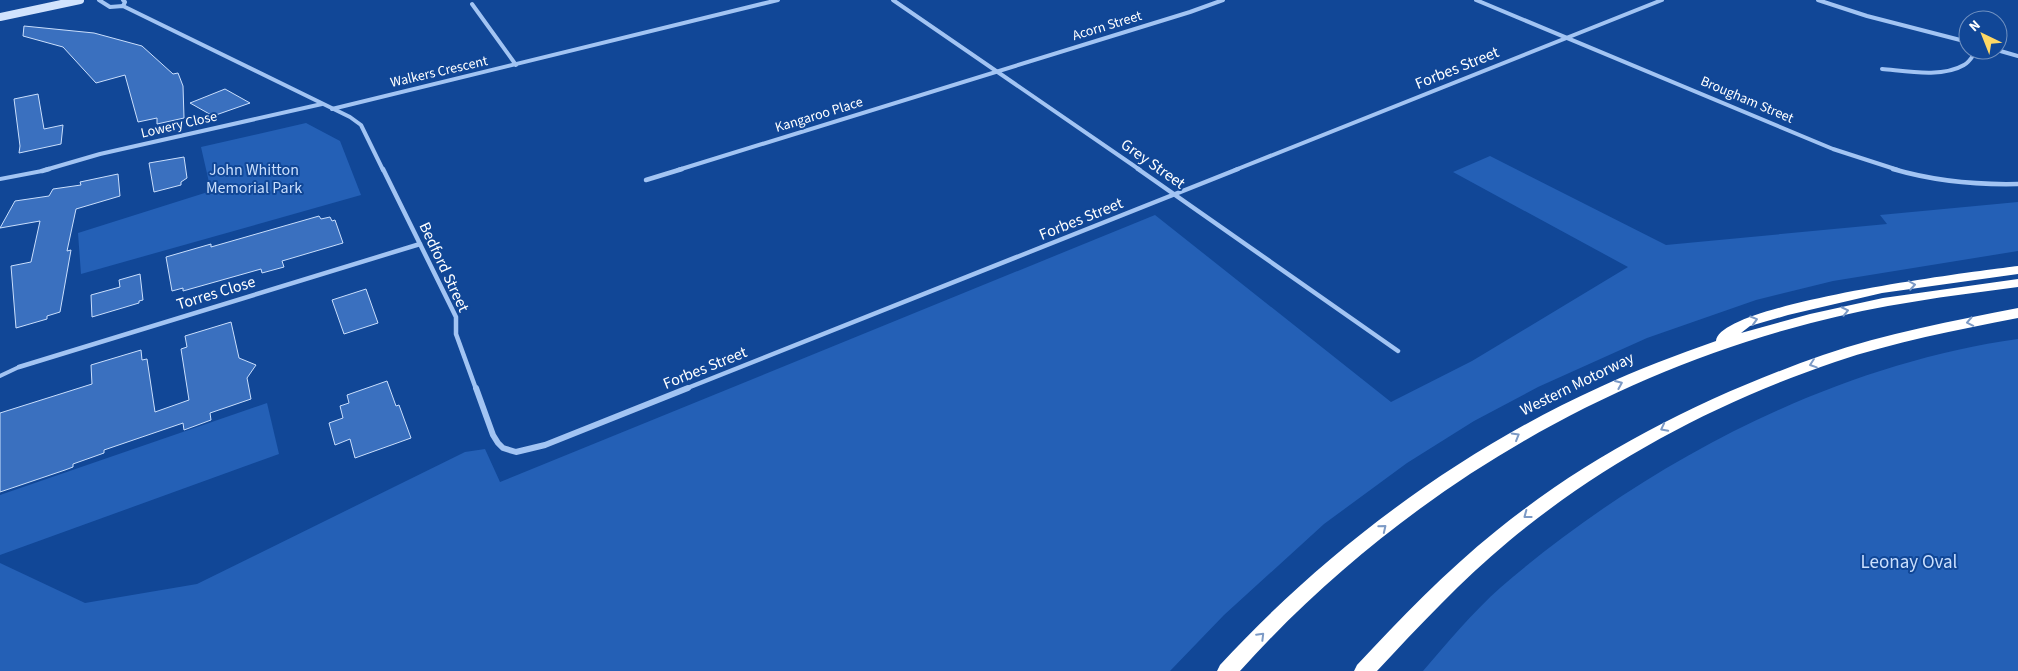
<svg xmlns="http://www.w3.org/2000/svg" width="2018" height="671" font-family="'Source Sans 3',sans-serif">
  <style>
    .green { fill: #2460b6 }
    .building { fill: #3a70bf; stroke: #cadffd }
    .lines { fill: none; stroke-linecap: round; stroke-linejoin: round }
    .lane { stroke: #a2c4f3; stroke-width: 4 }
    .street-far2 { stroke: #a2c4f3; stroke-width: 4 }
    .street-far1 { stroke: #a2c4f3; stroke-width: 4.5 }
    .street { stroke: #a2c4f3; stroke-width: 6 }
    .secondary { stroke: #d1e3fd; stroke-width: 8 }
    .highway { fill: #fff; fill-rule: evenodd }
    .oneway { stroke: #7c9ac6 }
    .labels { text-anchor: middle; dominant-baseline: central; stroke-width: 4; stroke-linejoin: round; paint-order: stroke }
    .far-street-label { font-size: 14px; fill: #fff; stroke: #114797 }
    .street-label { font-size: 16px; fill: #fff; stroke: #114797 }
    .park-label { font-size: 16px; fill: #cadffd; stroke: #114797 }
    .near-park-label { font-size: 19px; fill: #cadffd; stroke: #114797 }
  </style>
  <rect width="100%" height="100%" fill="#114797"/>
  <g class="green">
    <polygon points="306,123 340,141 361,195 81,274 78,233 211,191 201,147"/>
    <polygon points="1490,156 1666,245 1887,224 1880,215 2018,202 2018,251 1833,281 1756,300 1647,338 1538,387 1474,421 1407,463 1324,524 1224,615 1170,671 0,671 0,563 85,603 197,584 465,452 485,449 500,482 1155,215 1391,402 1472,361 1628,267 1453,172"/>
    <path d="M2018 339V671H1423C1446 644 1474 611 1500 588 1642 465 1831 365 2018 339Z"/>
    <polygon points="267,403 279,454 0,555 0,495"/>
  </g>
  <g class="building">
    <polygon points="24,26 94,33 142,46 173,74 178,73 183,86 184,118 157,124 157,118 138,122 125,75 96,83 63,47 23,36"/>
    <polygon points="225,89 250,103 213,116 190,103"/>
    <polygon points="38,94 44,129 63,125 61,144 19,153 20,146 14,99"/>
    <polygon points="184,157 187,178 181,182 181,185 154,192 149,163"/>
    <polygon points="118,174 120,196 76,209 67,251 71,250 60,312 47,316 47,319 16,328 11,266 31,262 40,221 0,228 15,201 49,196 53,189 81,185 80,182"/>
    <polygon points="319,216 321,219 330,217 332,221 335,220 343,243 282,261 284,267 262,273 261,269 183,291 183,288 172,291 166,257 211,244 211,247"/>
    <polygon points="140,274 143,300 139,301 139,303 92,317 91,295 120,287 119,280"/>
    <polygon points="366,289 378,323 344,334 332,300"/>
    <polygon points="231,322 239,358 256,365 247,378 251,399 210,413 211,420 184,430 183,423 104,450 104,453 73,464 73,467 65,470 0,492 0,413 92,384 91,365 141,350 142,360 147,359 155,412 189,400 181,349 187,347 185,336"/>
    <polygon points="387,381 396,406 399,405 411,438 355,458 350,439 335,445 329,423 343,418 340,406 349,403 347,395"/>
  </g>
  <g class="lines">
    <g class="lane">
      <polyline points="0,179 42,171"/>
      <polyline points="0,376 19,367"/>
    </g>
    <g class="street-far2">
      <polyline points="99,0 110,7 123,6 350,117 361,125 383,170"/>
      <polyline points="123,0 125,2 123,6"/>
      <polyline points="893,0 1140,170"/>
      <polyline points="1476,0 1833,149 1898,170"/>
      <polyline points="1818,0 1867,16 1968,42"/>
      <polyline points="472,4 516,65"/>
      <polyline points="1997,50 2018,56"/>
      <path d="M1882 69C1906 71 1942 78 1964 65 1970 62 1973 55 1977 50"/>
      <polyline points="332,109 778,0"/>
      <polyline points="45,170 100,154 322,104"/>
      <polyline points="678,170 1190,12 1223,0"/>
      <polyline points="1235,170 1662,0"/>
    </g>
    <g class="street-far1">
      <polyline points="383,169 456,317 456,334 476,389"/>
      <polyline points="1138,169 1398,351"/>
      <path d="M1893 169C1934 181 1975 185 2018 184"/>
      <polyline points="42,171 49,169"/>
      <polyline points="646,180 682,169"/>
      <polyline points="19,367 420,244"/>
      <polyline points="685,389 1238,169"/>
    </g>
    <polyline class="street" points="476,388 493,435 498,443 503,448 516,452 545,445 688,388"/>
    <polyline class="secondary" points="0,17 80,0"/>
    <g class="highway">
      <path d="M2018 266V274L1882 293 1788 315 1750 326 1741 333 1810 314 1883 298 2018 279V287C1948 296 1879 305 1811 323 1592 380 1392 502 1240 671H1217L1220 665C1326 550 1457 452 1600 387 1638 369 1677 355 1716 341 1719 303 1978 271 2018 266Z"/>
      <path d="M2018 308V318C1956 330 1894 342 1835 362 1717 402 1604 462 1509 541 1461 581 1419 626 1377 671H1354L1357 665C1401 618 1445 572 1496 531 1592 453 1706 396 1823 355 1886 333 1953 321 2018 308Z"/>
    </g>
  </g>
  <defs><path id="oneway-chevron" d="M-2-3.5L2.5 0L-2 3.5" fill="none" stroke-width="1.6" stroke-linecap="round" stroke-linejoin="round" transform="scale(1.25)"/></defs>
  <g class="oneway">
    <use href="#oneway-chevron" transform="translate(1912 285) rotate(-9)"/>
    <use href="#oneway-chevron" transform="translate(1845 311) rotate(-12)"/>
    <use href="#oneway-chevron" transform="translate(1754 320) rotate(-17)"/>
    <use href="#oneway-chevron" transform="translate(1970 322) rotate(169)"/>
    <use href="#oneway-chevron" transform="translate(1813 364) rotate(161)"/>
    <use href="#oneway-chevron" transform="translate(1619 384) rotate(-23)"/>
    <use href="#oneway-chevron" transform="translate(1664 428) rotate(153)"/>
    <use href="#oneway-chevron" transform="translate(1516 436) rotate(-30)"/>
    <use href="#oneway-chevron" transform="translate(1527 515) rotate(143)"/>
    <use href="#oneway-chevron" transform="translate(1383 528) rotate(-39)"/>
    <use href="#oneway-chevron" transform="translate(1261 636) rotate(-45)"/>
  </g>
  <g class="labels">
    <g class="far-street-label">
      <text transform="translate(1107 26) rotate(-17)">Acorn Street</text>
      <text transform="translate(439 72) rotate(-13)">Walkers Crescent</text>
      <text transform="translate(1747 100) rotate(23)">Brougham Street</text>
      <text transform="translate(819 115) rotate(-17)">Kangaroo Place</text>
      <text transform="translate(179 125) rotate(-13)">Lowery Close</text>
    </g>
    <g class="street-label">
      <text transform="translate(1457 68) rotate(-22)">Forbes Street</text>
      <text transform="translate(1153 164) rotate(35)">Grey Street</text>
      <text transform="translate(1081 219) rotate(-22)">Forbes Street</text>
      <text transform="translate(444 267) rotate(65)">Bedford Street</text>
      <text transform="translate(216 293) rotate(-17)">Torres Close</text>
      <text transform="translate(705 368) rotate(-22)">Forbes Street</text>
      <text transform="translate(1577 384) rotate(-26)">Western Motorway</text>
    </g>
    <g class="park-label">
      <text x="254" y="170">John Whitton<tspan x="254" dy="18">Memorial Park</tspan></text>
    </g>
    <g class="near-park-label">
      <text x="1909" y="562">Leonay Oval</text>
    </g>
  </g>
  <g transform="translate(1983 35) rotate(317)"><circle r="24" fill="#114797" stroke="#7091c1"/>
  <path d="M0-4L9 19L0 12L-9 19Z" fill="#ffd864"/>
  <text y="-8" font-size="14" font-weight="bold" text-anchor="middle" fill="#ffffff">N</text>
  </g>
</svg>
